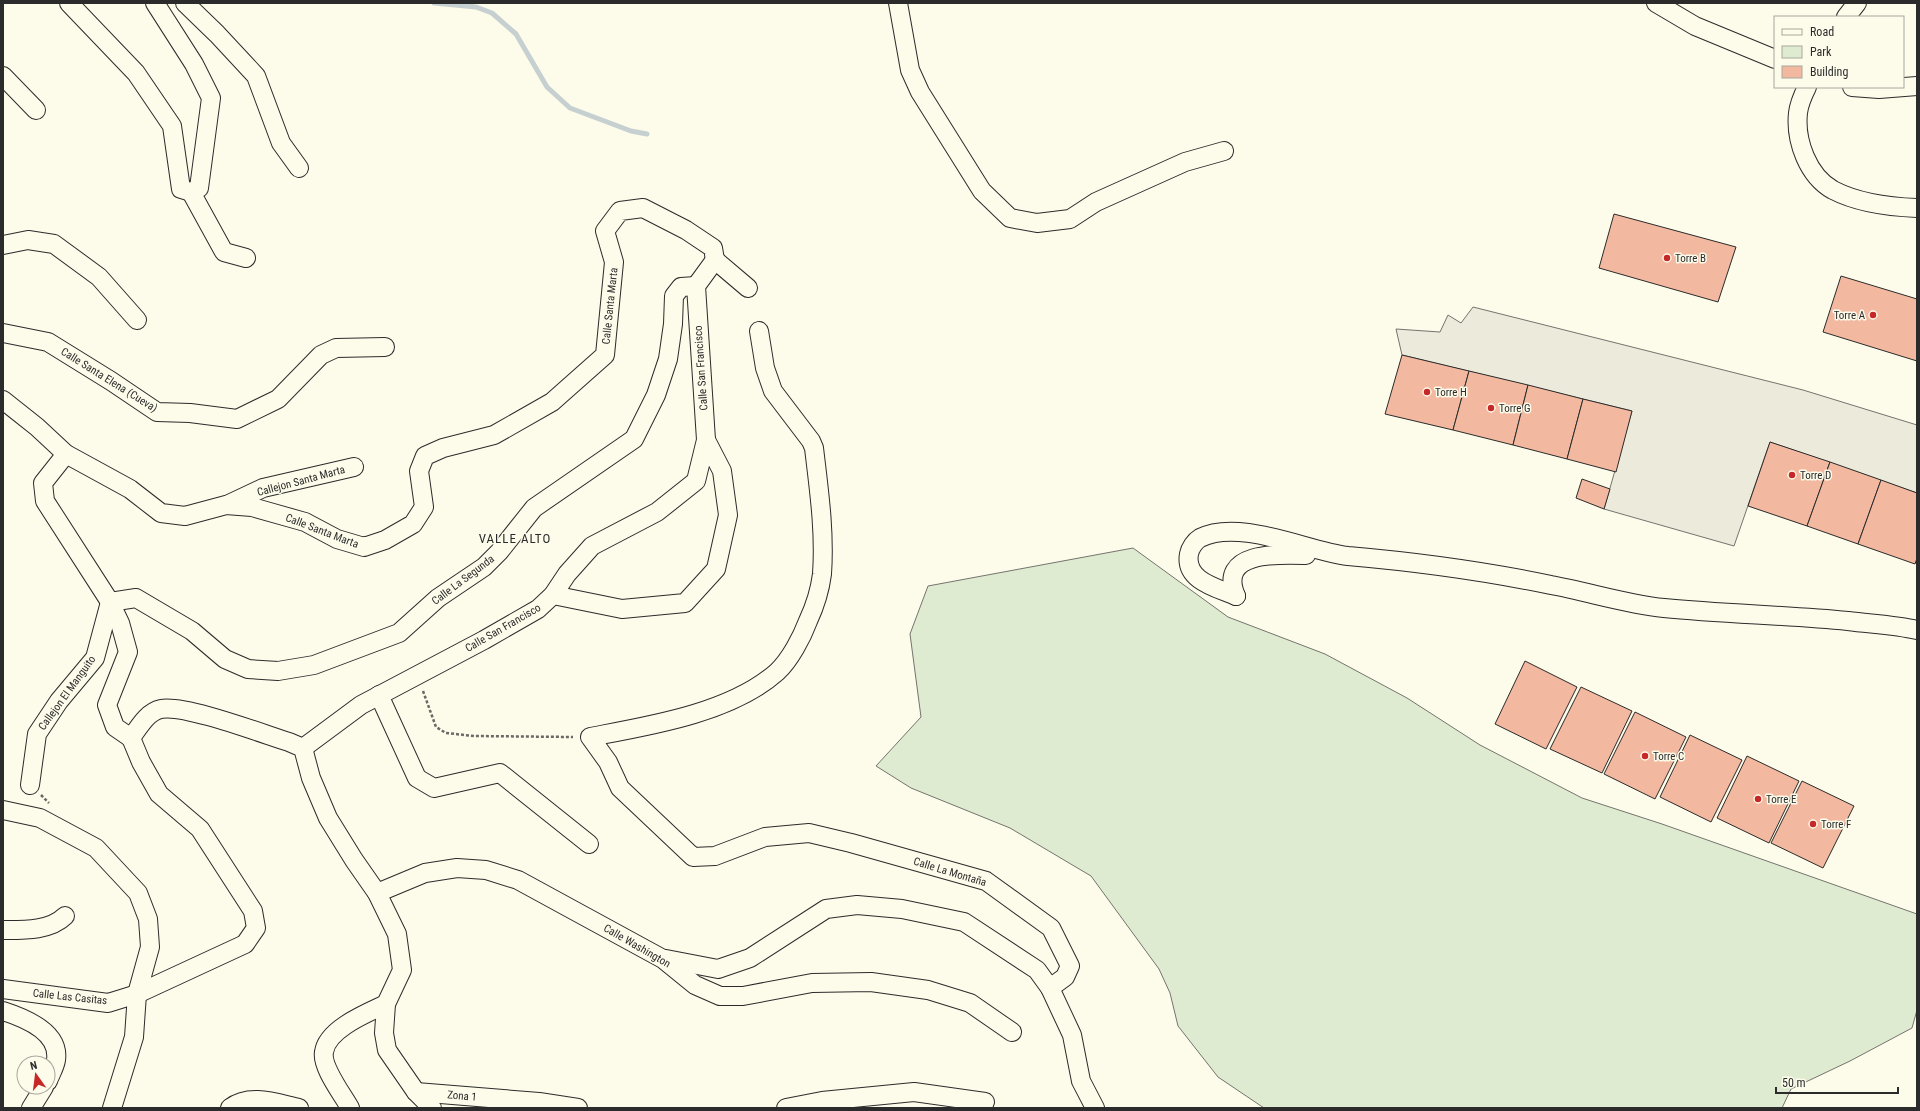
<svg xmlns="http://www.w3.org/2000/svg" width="1920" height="1111" font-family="'Roboto Condensed',sans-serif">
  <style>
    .green { fill: #deebd1; stroke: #74746e }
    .parking { fill: #eceadb; stroke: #74746e }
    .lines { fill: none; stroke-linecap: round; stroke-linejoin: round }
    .stream { stroke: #c7d0d0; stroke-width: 5 }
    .building { fill: #f2b8a0; stroke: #2b2b2b }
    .minor-casing { stroke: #2b2b2b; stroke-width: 20 }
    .path { stroke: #6a6964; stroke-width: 2.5; stroke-dasharray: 3 2; stroke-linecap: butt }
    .minor { stroke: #fdfbea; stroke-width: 18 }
    .poi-dot { fill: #c62828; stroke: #fdfbea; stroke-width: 1.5 }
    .labels { text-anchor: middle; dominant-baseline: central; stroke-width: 3; stroke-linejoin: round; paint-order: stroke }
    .poi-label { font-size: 11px; fill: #2b2b2b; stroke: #fdfbea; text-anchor: start }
    .street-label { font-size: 11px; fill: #2b2b2b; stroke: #fdfbea }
    .quarter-label { font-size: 13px; letter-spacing: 1px; fill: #2b2b2b; stroke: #fdfbea }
  </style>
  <rect width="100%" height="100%" fill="#fdfbea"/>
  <polygon class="green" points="1133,548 1228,617 1325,654 1407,698 1480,745 1582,798 1662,824 1917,914 1917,1010 1912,1028 1850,1061 1791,1089 1782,1108 1264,1108 1218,1077 1178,1026 1170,993 1159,969 1091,876 1010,828 911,788 876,766 921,717 910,634 928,586"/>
  <polygon class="parking" points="1473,307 1803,390 1917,425 1917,493 1770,442 1734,546 1604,509 1632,411 1402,355 1396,329 1440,332 1448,315 1461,323"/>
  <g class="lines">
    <polyline class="stream" points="434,3 476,7 492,13 516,34 547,87 570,108 631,131 647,134"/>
  </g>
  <g class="building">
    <polygon points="1614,214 1736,247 1718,302 1599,268"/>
    <polygon points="1841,276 1917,299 1917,361 1823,332"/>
    <polygon points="1402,355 1469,371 1453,430 1385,414"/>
    <polygon points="1469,371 1528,385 1513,445 1453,430"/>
    <polygon points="1528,385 1583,399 1567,459 1513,445"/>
    <polygon points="1583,399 1632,411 1616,472 1567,459"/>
    <polygon points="1770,442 1830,462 1807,526 1748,506"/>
    <polygon points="1830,462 1881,480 1858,544 1807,526"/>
    <polygon points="1582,479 1610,489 1604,509 1576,498"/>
    <polygon points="1881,480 1917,493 1917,558 1915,564 1858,544"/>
    <polygon points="1525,661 1577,687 1546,749 1495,724"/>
    <polygon points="1581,687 1632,711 1602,773 1550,749"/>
    <polygon points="1635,712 1686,737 1655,799 1604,774"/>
    <polygon points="1690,735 1742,760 1711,822 1660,797"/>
    <polygon points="1747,756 1799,781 1769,843 1717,818"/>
    <polygon points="1802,781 1854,806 1823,868 1771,843"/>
  </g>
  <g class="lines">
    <g class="minor-casing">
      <g id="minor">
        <polyline points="69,3 136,73 172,126 181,189 191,192 199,188 211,98 194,64 155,3"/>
        <polyline points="185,3 217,34 256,76 281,143 299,168"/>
        <polyline points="898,3 910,70 920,92 982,191 1010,218 1037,223 1070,219 1096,202 1185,162 1224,151"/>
        <polyline points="1656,3 1695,26 1775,59"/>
        <polyline points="1846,17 1857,3"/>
        <polyline points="3,76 36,110"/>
        <path d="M1807 87C1803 95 1799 104 1798 113 1795 141 1808 176 1833 190 1858 203 1890 207 1917 208"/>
        <polyline points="1852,87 1879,89 1917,86"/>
        <polyline points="191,192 224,252 246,258"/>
        <polyline points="3,245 28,240 54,244 99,277 137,320"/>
        <polyline points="715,260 748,288"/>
        <path d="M759 331 765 368 773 391 811 441 814 448C819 490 825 532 822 574 820 590 815 606 808 621 802 637 790 660 777 672 731 713 649 726 590 737L608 762 620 788 693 857 715 856 765 837 809 833 851 843 986 881 1051 928 1070 966 1065 977 1050 988"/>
        <polyline points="3,333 48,342 111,381 157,412 190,413 237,419 278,399 321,355 336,348 385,347"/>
        <polyline points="3,400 37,427 66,454 130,489 161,513 185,516 226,505 252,507 305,522 337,539 364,547 385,540 413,524 424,507 419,471 425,456 443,448 494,435 552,402 605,355 614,262 605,231 620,211 643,208 686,230 713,248 715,260"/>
        <polyline points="66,454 43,483 45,501 110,602 120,623 128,652 107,705 115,727 131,738"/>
        <polyline points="229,504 263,488 354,467"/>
        <polyline points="553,595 622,609 685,603 716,569 728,515 722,471 706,440"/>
        <path d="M1236 596C1218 588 1184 581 1189 554 1190 548 1195 541 1200 538 1239 518 1307 551 1348 556 1417 562 1484 571 1551 585 1589 592 1626 604 1664 608 1725 614 1787 615 1848 621 1871 624 1895 625 1917 630"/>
        <path d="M1236 596C1217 551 1279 554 1306 555"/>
        <polyline points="379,695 417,778 434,788 500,773 589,844"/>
        <path d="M131 738C139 727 147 712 161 709 184 704 263 734 289 742L303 748 311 778 328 818 354 860 377 893 397 934 402 970 386 1004 384 1033 387 1050 416 1092 432 1108"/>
        <polyline points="303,748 361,705 484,640 538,609 553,595 567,574 592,546 657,512 696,481 706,440 696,286 715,260"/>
        <polyline points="30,785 37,734 59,701 95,658 110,602 136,598 192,631 225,659 248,669 278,671 314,665 399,633 438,598 484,567 499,552 534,508 634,439 656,395 668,359 673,324 674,296 681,287 696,286"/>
        <polyline points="3,810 40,818 96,848 138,893 148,919 150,947 137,994 134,1037 112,1108"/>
        <polyline points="377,893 425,873 457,868 486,870 518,880 663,959 695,985 720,996 743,996 812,983 871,982 928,990 970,1003 1012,1032"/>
        <path d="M3 930C23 930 50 931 65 916"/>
        <polyline points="666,959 718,969 750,958 826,909 857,905 902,909 964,922 1037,970 1050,988 1072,1035 1081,1081 1095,1108"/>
        <polyline points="3,989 108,1003 137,994 245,944 256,928 253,911 200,829 159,794 141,762 131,738"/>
        <path d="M3 1011C25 1018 60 1032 56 1060 55 1067 50 1075 48 1081"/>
        <polyline points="416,1092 539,1102 578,1108"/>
        <polyline points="31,1108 44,1087"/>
        <path d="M230 1108C250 1093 276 1103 299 1108"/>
        <path d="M350 1108C343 1095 321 1067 324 1052 327 1029 367 1013 386 1004"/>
        <polyline points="786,1108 822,1101 914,1092 985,1102"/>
      </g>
    </g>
    <g class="path">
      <polyline points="423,691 436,727 446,733 474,736 573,737"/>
      <polyline points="41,795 49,803"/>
    </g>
    <use href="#minor" class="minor"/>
  </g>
  <g class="poi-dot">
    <circle cx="1667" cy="258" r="4"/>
    <circle cx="1873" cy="315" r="4"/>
    <circle cx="1427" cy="392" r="4"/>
    <circle cx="1491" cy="408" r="4"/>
    <circle cx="1792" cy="475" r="4"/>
    <circle cx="1645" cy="756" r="4"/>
    <circle cx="1758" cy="799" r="4"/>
    <circle cx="1813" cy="824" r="4"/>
  </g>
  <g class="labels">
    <g class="poi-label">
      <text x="1675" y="258">Torre B</text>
      <text x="1865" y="315" text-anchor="end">Torre A</text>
      <text x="1435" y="392">Torre H</text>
      <text x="1499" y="408">Torre G</text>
      <text x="1800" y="475">Torre D</text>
      <text x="1653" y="756">Torre C</text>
      <text x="1766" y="799">Torre E</text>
      <text x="1821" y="824">Torre F</text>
    </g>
    <g class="street-label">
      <text transform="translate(610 306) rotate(-84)">Calle Santa Marta</text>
      <text transform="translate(701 368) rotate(-94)">Calle San Francisco</text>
      <text transform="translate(109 380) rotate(32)">Calle Santa Elena (Cueva)</text>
      <text transform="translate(301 481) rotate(-15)">Callejon Santa Marta</text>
      <text transform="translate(322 531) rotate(21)">Calle Santa Marta</text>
      <text transform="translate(463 580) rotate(-37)">Calle La Segunda</text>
      <text transform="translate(503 628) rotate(-30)">Calle San Francisco</text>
      <text transform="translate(67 693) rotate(-54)">Callejon El Manguito</text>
      <text transform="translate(950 872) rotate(17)">Calle La Montaña</text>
      <text transform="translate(637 946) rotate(30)">Calle Washington</text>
      <text transform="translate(70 997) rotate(6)">Calle Las Casitas</text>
      <text transform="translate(462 1096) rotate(5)">Zona 1</text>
    </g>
    <g class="quarter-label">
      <text x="515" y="538">VALLE ALTO</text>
    </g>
  </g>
  <rect width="1920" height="1111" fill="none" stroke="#2b2b2b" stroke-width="8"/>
  <rect x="1774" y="16" width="130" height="72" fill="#fdfbea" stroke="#a9a89e"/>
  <rect x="1782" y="29" width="20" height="6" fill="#fdfbea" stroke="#a9a89e"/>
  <text x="1810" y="36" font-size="12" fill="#2b2b2b">Road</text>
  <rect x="1782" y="46" width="20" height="12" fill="#deebd1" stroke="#a9a89e"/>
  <text x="1810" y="56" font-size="12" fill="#2b2b2b">Park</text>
  <rect x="1782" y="66" width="20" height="12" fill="#f2b8a0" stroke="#a9a89e"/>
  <text x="1810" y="76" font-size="12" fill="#2b2b2b">Building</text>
  <g transform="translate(36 1075) rotate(346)"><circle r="19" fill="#fdfbea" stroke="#a9a89e"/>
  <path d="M0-3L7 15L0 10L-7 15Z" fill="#c62828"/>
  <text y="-6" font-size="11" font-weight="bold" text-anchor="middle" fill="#2b2b2b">N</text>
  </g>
  <path d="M1776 1087v6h122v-6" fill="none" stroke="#2b2b2b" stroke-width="2"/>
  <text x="1782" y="1087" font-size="12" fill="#2b2b2b" stroke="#fdfbea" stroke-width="3" paint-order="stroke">50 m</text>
</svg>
